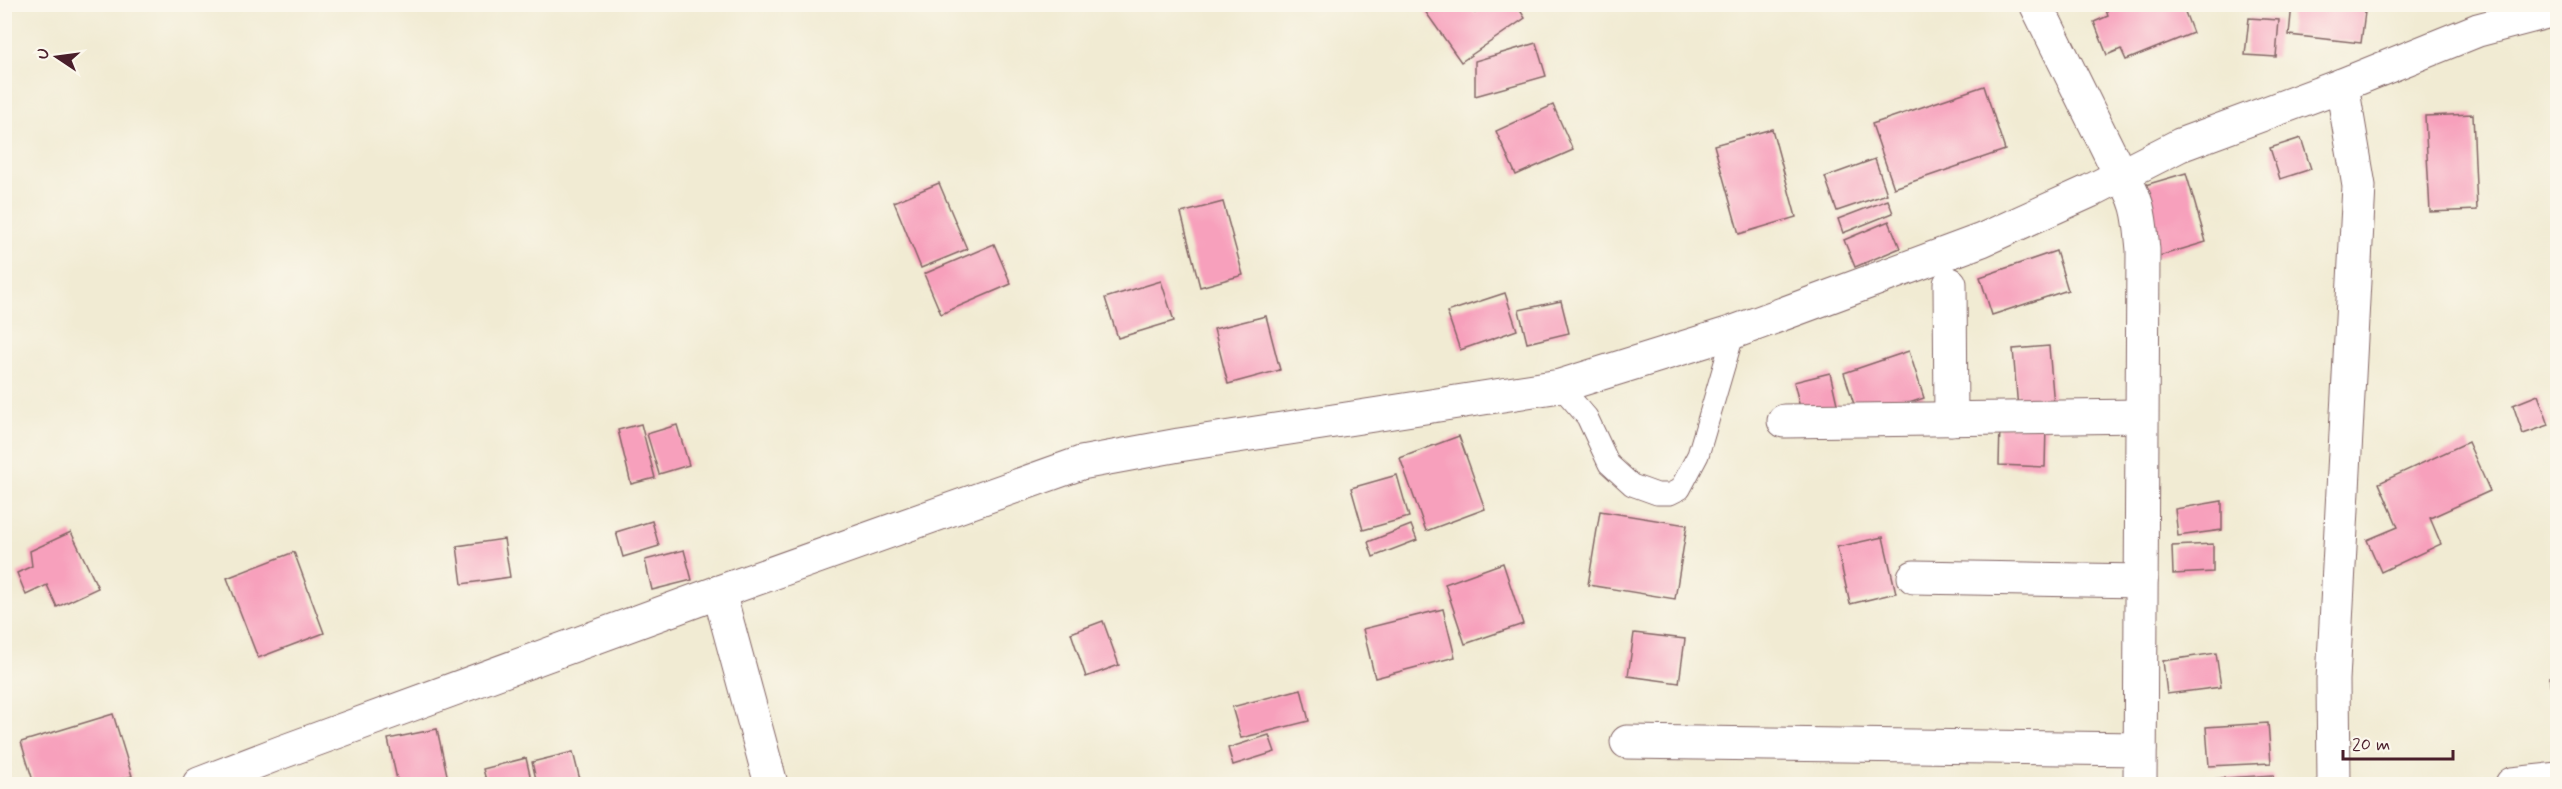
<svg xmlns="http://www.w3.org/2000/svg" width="2562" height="789" font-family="Mynerve,sans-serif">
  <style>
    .building { fill: #f7a0bc }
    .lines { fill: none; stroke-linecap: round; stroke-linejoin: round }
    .service-casing { stroke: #846666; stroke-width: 23 }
    .minor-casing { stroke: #846666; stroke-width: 35 }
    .service { stroke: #fff; stroke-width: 21 }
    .minor { stroke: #fff; stroke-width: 33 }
  </style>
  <rect width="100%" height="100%" fill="#fbf7ec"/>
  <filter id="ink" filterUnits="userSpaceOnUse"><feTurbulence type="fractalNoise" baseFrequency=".0167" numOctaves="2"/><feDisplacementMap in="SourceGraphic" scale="12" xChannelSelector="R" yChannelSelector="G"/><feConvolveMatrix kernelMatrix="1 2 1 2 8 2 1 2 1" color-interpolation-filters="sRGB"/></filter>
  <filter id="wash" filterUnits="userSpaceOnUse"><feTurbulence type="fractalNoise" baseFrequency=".008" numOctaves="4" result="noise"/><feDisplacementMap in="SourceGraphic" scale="24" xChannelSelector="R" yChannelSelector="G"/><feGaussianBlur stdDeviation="1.35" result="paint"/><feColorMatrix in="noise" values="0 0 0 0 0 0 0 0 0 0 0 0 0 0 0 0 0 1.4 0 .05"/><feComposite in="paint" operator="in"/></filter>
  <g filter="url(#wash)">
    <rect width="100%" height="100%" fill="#f1ebd3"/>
    <g id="blocks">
      <g class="building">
        <polygon points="1420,4 1469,4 1475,13 1487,4 1516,4 1525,18 1461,62"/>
        <polygon points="2104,4 2182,4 2193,33 2126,60 2121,49 2107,55 2094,22 2108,16"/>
        <polygon points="2292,4 2366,4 2361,43 2289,35"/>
        <polygon points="2249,18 2279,20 2276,57 2245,55"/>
        <polygon points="1536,43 1546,76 1475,96 1475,61"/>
        <polygon points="1984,86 2005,150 1894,188 1872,124"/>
        <polygon points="1553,105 1573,150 1516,175 1496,131"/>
        <polygon points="2473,114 2477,210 2430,212 2425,116"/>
        <polygon points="1772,129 1796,217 1739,234 1714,145"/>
        <polygon points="2301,138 2311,169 2280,179 2270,148"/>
        <polygon points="1875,159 1887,194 1837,211 1825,177"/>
        <polygon points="2186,173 2206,242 2156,257 2135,188"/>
        <polygon points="939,183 967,249 921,268 894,202"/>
        <polygon points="1888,200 1893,213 1843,233 1838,219"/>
        <polygon points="1223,202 1243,275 1200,287 1181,213"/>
        <polygon points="1889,221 1900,248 1855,267 1844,240"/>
        <polygon points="994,244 1011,284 941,314 924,274"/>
        <polygon points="2056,251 2068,290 1992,315 1980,277"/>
        <polygon points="1161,281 1174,321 1118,338 1105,298"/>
        <polygon points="1505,293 1517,330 1460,350 1447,312"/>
        <polygon points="1561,301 1569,333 1527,343 1519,310"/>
        <polygon points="1266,316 1280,370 1228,384 1214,329"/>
        <polygon points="2049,346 2054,406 2018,409 2013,349"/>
        <polygon points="1909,351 1924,398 1859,420 1844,373"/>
        <polygon points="1830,373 1838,408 1802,416 1794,382"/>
        <polygon points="2538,395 2549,425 2523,434 2513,405"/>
        <polygon points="641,424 655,478 631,484 618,430"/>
        <polygon points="677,425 689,465 659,474 647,434"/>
        <polygon points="2000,425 2046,426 2045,467 1999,465"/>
        <polygon points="1459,436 1485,509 1426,531 1400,458"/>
        <polygon points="2468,442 2490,491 2430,518 2441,544 2381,572 2367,540 2398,527 2379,483"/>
        <polygon points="1397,475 1409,517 1363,530 1351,488"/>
        <polygon points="2222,501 2222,530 2178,536 2175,509"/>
        <polygon points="1600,511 1687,525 1675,599 1588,585"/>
        <polygon points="652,521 659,546 623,557 616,532"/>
        <polygon points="1411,525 1417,540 1373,557 1368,542"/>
        <polygon points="71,532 98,588 57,607 47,585 26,595 17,573 32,566 30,551"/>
        <polygon points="1883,537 1896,593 1850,604 1837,547"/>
        <polygon points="504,539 510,577 462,584 457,546"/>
        <polygon points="2213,544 2213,572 2173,574 2172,546"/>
        <polygon points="684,550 692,580 652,590 645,560"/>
        <polygon points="294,552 324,633 258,658 227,578"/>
        <polygon points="1503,563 1523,624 1465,644 1445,584"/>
        <polygon points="1443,609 1455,657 1375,678 1363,629"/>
        <polygon points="1103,621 1119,665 1086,677 1071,633"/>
        <polygon points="1634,633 1685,639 1679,683 1628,676"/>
        <polygon points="2216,653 2221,687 2167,694 2163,661"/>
        <polygon points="2558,676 2558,720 2556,720 2549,677"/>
        <polygon points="1301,689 1309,721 1241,738 1232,707"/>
        <polygon points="113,714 132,776 103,784 34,784 21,742"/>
        <polygon points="2268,723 2271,763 2209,766 2206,727"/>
        <polygon points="437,729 449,784 398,784 388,739"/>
        <polygon points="1269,735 1275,752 1233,765 1228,748"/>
        <polygon points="573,752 581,784 537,784 532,762"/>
        <polygon points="526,758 532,784 487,784 483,769"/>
        <polygon points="2273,775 2274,784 2212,784 2211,779"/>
      </g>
    </g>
  </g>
  <g filter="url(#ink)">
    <use href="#blocks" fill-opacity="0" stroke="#846666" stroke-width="1.5"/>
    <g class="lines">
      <g class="service-casing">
        <polyline id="service" points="1560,386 1587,417 1609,464 1632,485 1657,494 1670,494 1680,489 1698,455 1734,332"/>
      </g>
      <g class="minor-casing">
        <g id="minor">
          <path d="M2036 4 2120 174C2140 199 2140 220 2143 250L2140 784"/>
          <polyline points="1950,284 1951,419"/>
          <polyline points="1784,421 2141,416"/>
          <polyline points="1914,577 2141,581"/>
          <polyline points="719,592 771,784"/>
          <polyline points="1627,742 2140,749"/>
          <polyline points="199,784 282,752 719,592 1081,463 1179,445 1560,386 1734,332 1982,240 2090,191 2180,145 2342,85 2478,30 2558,9"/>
          <polyline points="2334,784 2333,680 2359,186 2342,85"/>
          <polyline points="2512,784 2558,779"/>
        </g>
      </g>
      <use href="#service" class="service"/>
      <use href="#minor" class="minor"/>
    </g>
  </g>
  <rect width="2562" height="789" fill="none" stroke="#fbf7ec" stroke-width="24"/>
  <g transform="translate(57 57) rotate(283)" stroke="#fbf7ec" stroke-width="4.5" paint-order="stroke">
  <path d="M0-4.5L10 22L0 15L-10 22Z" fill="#4a1f2b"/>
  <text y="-9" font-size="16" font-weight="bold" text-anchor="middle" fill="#4a1f2b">U</text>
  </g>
  <path d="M2343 750v9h110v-9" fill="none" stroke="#4a1f2b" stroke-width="3"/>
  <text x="2352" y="750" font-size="18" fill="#4a1f2b" stroke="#fbf7ec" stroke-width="4.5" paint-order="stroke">20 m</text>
</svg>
